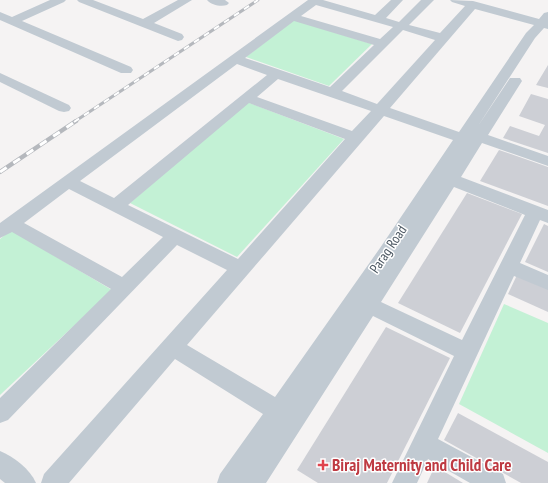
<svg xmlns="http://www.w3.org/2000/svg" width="548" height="483" font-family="'PT Sans Narrow',sans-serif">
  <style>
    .green { fill: #c3f1d5 }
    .building { fill: #cdcfd5 }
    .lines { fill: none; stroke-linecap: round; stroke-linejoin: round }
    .minor { fill: #c1cad2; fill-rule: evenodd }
    .rail-far1-casing { stroke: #b5b8bd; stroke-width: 3 }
    .rail-casing { stroke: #b5b8bd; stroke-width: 4.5 }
    .rail-far1 { stroke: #fff; stroke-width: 2; stroke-dasharray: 6; stroke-linecap: butt }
    .rail { stroke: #fff; stroke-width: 3; stroke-dasharray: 8; stroke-linecap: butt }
    .health-dot { fill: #e0444e; stroke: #fff; stroke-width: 1.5 }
    .labels { text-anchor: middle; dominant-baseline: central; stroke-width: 3; stroke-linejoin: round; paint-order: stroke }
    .street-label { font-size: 14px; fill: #4a5661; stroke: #fff }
    .near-health-label { font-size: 17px; font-weight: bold; fill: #be3a42; stroke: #fff; text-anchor: start }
  </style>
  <rect width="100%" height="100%" fill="#f5f3f3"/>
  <g class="green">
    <polygon points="294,20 372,44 329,86 246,57"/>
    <polygon points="247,102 344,139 237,257 130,203"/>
    <polygon points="11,230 112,290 0,395 0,239"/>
    <polygon points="504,304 548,323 548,453 459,404"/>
  </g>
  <g class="building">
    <polygon points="548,65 548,88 536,85"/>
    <polygon points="531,94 548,99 548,153 503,138 510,126 539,136 545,125 519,116"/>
    <polygon points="499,150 548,167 548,206 480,181"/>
    <polygon points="467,193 522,214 460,333 398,303"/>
    <polygon points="544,224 548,226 548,272 525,262"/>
    <polygon points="517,275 548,289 548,312 508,294"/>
    <polygon points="386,327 450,358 387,483 318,483 297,470"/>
    <polygon points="458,413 548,462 548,483 521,483 444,440"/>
    <polygon points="435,466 463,483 427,483"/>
  </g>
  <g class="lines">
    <g class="minor">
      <polygon points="50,0 66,0 64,2 22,21 131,67 133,70 131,73 121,73 0,20 0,12 12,17"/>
      <polygon points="77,0 93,0 143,19 178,0 192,0 154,23 182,34 184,37 182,40 178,41 79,2"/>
      <path d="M207 0H225L229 3 227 5C221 7 211 5 207 0Z"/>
      <path d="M308 0H323L375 15 391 0H403L386 18 399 22 421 0H434L409 25 440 33 465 6 452 2 450 0 473 1 539 19 544 13 548 12V29L544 28 535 38 478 126 510 78H520L522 81 488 135 548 156V166L482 143 461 177 548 210V223L540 220 520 263 548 275V290L514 276 438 439 503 474 506 483H470L428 459 417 483H392L454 356 373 316 266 483H217L220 474 263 414 175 359 69 483H41L44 474 227 270 177 245 8 420 0 423V398L111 289 12 232 0 238V223ZM316 5 393 27 380 39 301 16ZM475 9 534 25 526 33 459 132 390 108ZM294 21 374 45 330 87 245 58ZM403 30 435 40 377 104 342 91ZM237 64 267 75 114 198 80 181ZM278 79 371 111 352 131 257 97ZM249 103 345 139 238 259 128 205ZM384 116 453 140 380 248 275 397 187 345ZM454 187 525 215 462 340 381 302ZM69 189 163 237 122 277 24 223Z"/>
      <polygon points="0,73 69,105 71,108 69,111 64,112 59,111 0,82"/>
      <path d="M0 451C14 457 30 469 36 483H5L0 479Z"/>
    </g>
    <g class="rail-far1-casing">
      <polyline id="rail-far1" points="74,122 258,0"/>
    </g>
    <g class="rail-casing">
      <polyline id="rail" points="0,172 76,121"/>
    </g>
    <use href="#rail-far1" class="rail-far1"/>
    <use href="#rail" class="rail"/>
  </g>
  <path class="health-dot" d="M321 459h4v4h4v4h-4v4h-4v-4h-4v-4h4z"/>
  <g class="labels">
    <g class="street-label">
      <text transform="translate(388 249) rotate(-56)">Parag Road</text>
    </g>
    <g class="near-health-label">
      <text x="332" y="465">Biraj Maternity and Child Care</text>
    </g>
  </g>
</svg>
